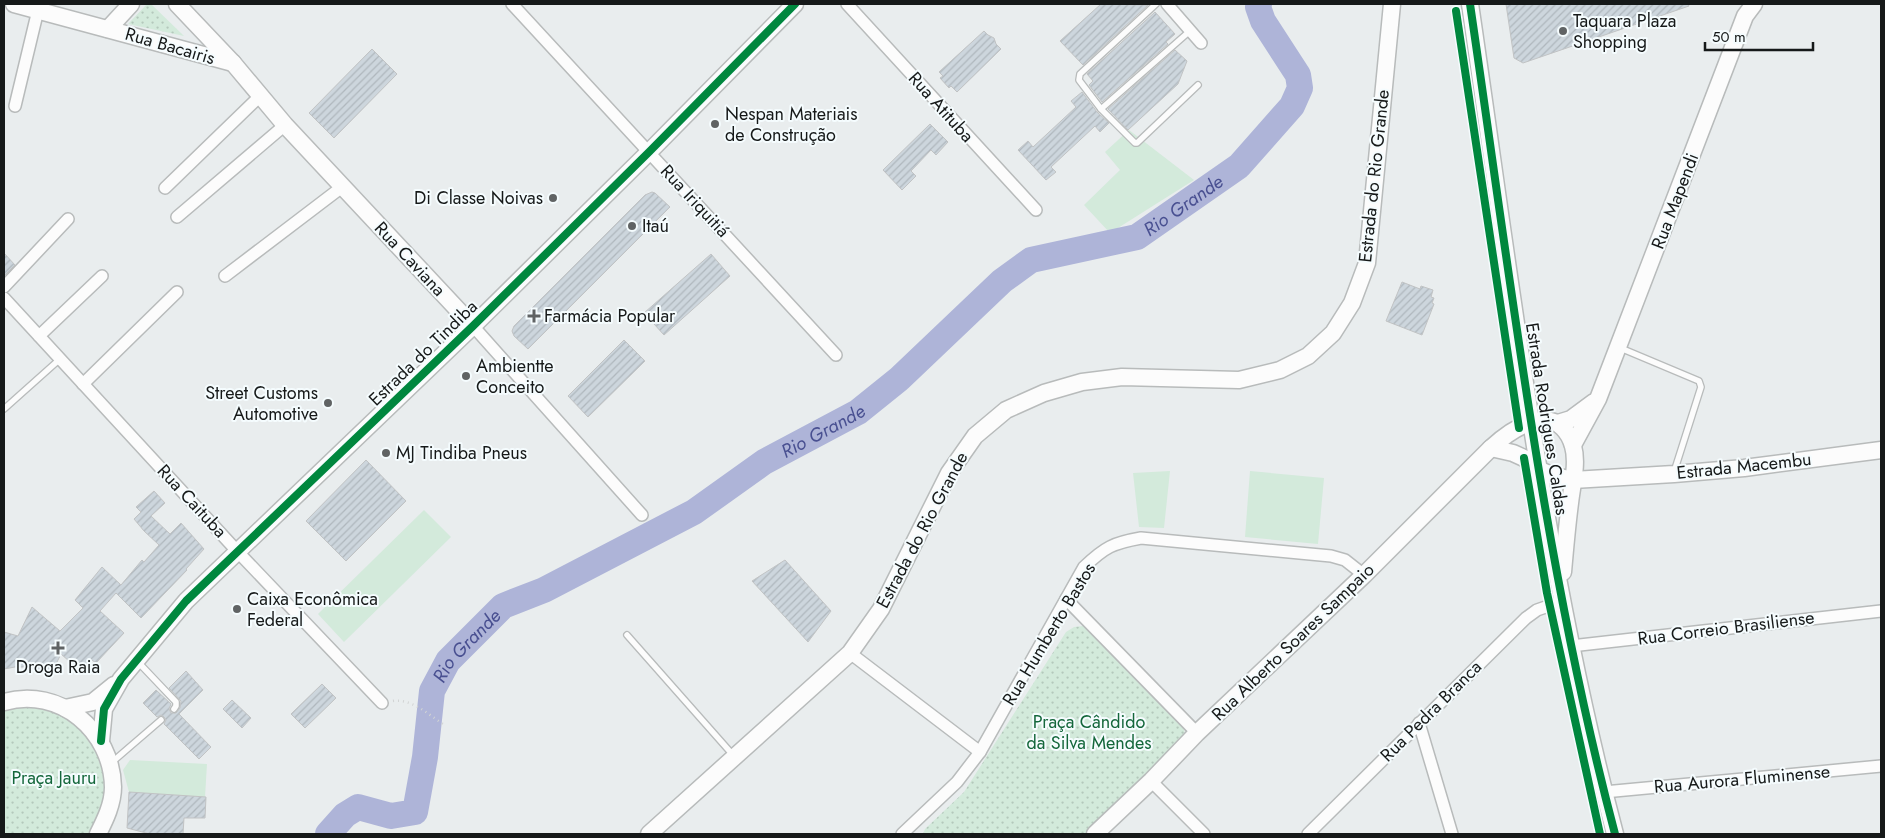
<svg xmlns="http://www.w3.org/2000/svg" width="1885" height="838" font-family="Jost,sans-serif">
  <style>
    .green { fill: #d3eadb }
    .park { fill: url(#park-dots) }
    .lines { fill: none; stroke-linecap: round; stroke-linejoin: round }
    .river { stroke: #aeb4d8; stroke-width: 26 }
    .building { fill: url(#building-hatch); stroke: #c1c3c4 }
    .lane-casing { stroke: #b8bbbb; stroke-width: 8 }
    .street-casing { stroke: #b8bbbb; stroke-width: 14 }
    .secondary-casing { stroke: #b8bbbb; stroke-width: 19 }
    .path { stroke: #d2d4d4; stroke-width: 2.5; stroke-dasharray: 1 4; stroke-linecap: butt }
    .lane { stroke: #fcfcfc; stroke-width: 5.5 }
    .street { stroke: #fcfcfc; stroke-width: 11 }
    .secondary { stroke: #fcfcfc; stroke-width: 16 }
    .cycleway-casing { stroke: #f5fcfe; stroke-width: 11 }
    .cycleway { stroke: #00873e; stroke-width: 8 }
    .poi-dot { fill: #606364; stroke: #f5fcfe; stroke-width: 2 }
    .labels { text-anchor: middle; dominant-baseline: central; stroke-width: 4; stroke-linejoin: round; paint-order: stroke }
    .poi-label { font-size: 18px; fill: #161919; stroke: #f5fcfe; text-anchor: start }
    .street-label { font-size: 18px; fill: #161919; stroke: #f5fcfe }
    .park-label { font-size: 18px; fill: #14673b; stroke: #f5fcfe }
    .water-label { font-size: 19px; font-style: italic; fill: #495091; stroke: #f5fcfe }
  </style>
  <defs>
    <pattern id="park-dots" width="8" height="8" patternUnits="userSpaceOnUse" patternTransform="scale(1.25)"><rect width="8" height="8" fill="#d3eadb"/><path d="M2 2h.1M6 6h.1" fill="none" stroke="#b4c8bb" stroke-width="1.8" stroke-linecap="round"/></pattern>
    <pattern id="building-hatch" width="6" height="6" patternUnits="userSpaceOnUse" patternTransform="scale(1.25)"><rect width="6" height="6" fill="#cdd6dd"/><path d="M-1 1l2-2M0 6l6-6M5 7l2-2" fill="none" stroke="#afb7bd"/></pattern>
  </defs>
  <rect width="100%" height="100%" fill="#e9edee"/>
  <g class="green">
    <polygon points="1129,130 1194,180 1110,233 1084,205 1120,170 1105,152"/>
    <polygon points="1170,471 1164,528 1139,527 1133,473"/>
    <polygon points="1250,471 1324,478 1318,544 1245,537"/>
    <polygon points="424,510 451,537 344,642 318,614"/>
    <polygon points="130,760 207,764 205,797 129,792 123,770"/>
  </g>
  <g class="park">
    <polygon points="147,4 151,4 184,36 128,24"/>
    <polygon points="1083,626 1091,630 1182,724 1185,733 1183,741 1087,834 923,834 925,829 964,792 1066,632 1074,627"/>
    <path d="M28 705C36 706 44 706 51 709 87 721 111 759 105 796 103 810 96 822 88 834H4V709Z"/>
  </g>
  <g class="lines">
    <path class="river" id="s1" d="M328 834 345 815 358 807 391 816 415 812 425 757 432 691 448 661 503 606 544 590 694 512 764 462 858 412 899 379 1002 281 1031 260 1137 237 1239 166 1292 106 1300 88 1298 75 1263 21 1258 7 1259 4"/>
  </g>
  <g class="building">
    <polygon points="1101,4 1148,5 1083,65 1060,41"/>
    <polygon points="1506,4 1688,4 1689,6 1523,63 1514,58"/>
    <polygon points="1155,12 1175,34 1166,42 1168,44 1102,102 1089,85 1093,81 1087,74"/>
    <polygon points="984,31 988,35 994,38 996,44 1001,49 957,92 951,86 949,88 940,78 943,76 939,72"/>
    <polygon points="372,49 397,74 334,138 309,113"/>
    <polygon points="1175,50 1187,61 1178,84 1128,130 1108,109"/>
    <polygon points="1082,92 1097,112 1109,123 1100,132 1095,126 1051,167 1056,172 1046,180 1018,150 1028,141 1033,147 1076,107 1071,101"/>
    <polygon points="930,124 948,142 936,155 931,150 911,171 916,176 902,190 883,170"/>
    <polygon points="652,192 655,193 670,207 528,349 514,336 512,331 514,326 645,195"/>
    <polygon points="4,253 15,265 4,276"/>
    <polygon points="711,254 730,276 664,335 644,313"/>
    <polygon points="1402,282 1420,289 1421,286 1433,290 1431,297 1434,298 1432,303 1434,304 1422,335 1386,321"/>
    <polygon points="624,340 645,361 588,417 568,396"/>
    <polygon points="366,460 406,501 346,561 306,521"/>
    <polygon points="154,491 165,503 151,516 170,534 181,523 204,549 186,569 187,570 141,618 116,593 100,611 124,633 96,663 92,660 84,668 81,665 78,669 61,654 50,676 28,667 15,667 4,669 4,632 18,636 32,607 60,631 83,608 75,600 102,567 121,585 142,560 144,562 159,545 144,531 134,519 141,512 136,507"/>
    <polygon points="785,560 831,611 808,642 752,581"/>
    <polygon points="186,671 203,690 179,714 211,747 199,759 164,724 166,720 164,717 161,715 157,717 143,703 156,690 171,704 169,709 171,713 176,713 180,708 181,701 169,688"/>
    <polygon points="322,684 336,698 305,728 291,714"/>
    <polygon points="232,700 251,718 242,728 223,709"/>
    <polygon points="129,792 206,797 205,818 184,818 183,834 150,834 127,828"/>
  </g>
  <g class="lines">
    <g class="lane-casing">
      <g id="lane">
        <polyline points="1156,4 1080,74 1079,80 1101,109 1135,143 1137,143 1198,85"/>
        <polyline points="1101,109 1191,30"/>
        <polyline points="1618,347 1699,381 1701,387 1674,472"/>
        <polyline points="4,409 60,359"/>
        <polyline points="627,635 733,755"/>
        <polyline points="138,662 176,702 176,706 174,709"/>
        <polyline points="111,763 161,720"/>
      </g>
    </g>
    <g class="street-casing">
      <g id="street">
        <polyline points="512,4 836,355"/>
        <polyline points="847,4 1036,210"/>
        <polyline points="1167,4 1201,43"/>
        <polyline points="15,106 38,10"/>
        <polyline points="165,188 260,96"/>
        <polyline points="177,217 285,125"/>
        <polyline points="225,276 342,187"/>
        <polyline points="4,287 68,219"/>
        <polyline points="4,298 237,551 382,703"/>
        <polyline points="473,326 642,515"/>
        <polyline points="39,336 102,276"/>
        <polyline points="83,384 177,292"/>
        <polyline points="1066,599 1197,733"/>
        <polyline points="1571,646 1881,611"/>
        <polyline points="850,653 980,752"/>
        <polyline points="1419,723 1452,834"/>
        <polyline points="1151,781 1204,834"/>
        <polyline points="1604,792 1881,766"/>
        <path d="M902 834 957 782 980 752 1084 567C1105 547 1113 543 1141 538L1331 556 1345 560 1364 575"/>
        <polyline points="1308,834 1526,618 1537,610 1563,601"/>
      </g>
    </g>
    <g class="secondary-casing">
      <g id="secondary">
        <polyline points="14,4 233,63"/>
        <polyline points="177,4 233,63 285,125 473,326"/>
        <path d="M1470 4C1511 282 1543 562 1615 834"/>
        <polyline points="108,29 131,4"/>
        <polyline points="1558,423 1571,419 1594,402"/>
        <polyline points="1573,445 1598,399 1745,16 1754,4"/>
        <polyline points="1491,448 1513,453 1524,458 1538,469 1551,475 1573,480 1674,474 1744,468 1881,450"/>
        <path d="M4 702C60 686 112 731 113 787 113 804 105 820 98 834"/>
        <polyline points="65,708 93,702 114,685"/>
        <polyline points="101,741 104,709 121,679 186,601 473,326 649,152 795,4"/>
        <polyline points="649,834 850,653 881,609 949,473 975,436 1006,410 1044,393 1082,382 1122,377 1239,380 1280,370 1308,356 1333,333 1352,303 1367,263 1392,4"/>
        <path d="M1095 834 1151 781 1197 733 1364 575 1491 448C1505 435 1523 421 1544 420 1559 420 1569 432 1573 446 1578 463 1572 485 1570 503 1567 526 1565 549 1563 572"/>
      </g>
    </g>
    <path class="path" d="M393 701C412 698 430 716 446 726"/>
    <use href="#lane" class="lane"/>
    <use href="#street" class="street"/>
    <use href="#secondary" class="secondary"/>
    <g class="cycleway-casing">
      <g id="cycleway">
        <path d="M1470 4C1511 282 1543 562 1615 834"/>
        <polyline points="1456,11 1519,428"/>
        <polyline points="1524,458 1547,593 1600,834"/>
        <polyline points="101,741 104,709 121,679 186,601 473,326 649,152 795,4"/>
      </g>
    </g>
    <use href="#cycleway" class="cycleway"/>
  </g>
  <g class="poi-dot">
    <circle cx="1563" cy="31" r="5"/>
    <circle cx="715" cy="124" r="5"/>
    <circle cx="553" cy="198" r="5"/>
    <circle cx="632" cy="226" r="5"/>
    <path d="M531.5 308.5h5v5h5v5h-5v5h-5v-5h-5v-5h5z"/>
    <circle cx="466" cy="376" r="5"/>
    <circle cx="328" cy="403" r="5"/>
    <circle cx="386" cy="453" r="5"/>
    <circle cx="237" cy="609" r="5"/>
    <path d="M55.5 640.5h5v5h5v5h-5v5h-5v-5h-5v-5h5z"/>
  </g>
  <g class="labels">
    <g class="poi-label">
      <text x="1573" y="21">Taquara Plaza<tspan x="1573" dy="21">Shopping</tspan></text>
      <text x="725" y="114">Nespan Materiais<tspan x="725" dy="21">de Construção</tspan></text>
      <text x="543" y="198" text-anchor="end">Di Classe Noivas</text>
      <text x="642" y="226">Itaú</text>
      <text x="544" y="316">Farmácia Popular</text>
      <text x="476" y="366">Ambientte<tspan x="476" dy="21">Conceito</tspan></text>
      <text x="318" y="393" text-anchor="end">Street Customs<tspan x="318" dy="21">Automotive</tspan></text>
      <text x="396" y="453">MJ Tindiba Pneus</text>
      <text x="247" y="599">Caixa Econômica<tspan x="247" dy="21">Federal</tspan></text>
      <text x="58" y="667" text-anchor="middle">Droga Raia</text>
    </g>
    <g class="street-label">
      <text transform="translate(170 46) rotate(16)">Rua Bacairis</text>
      <text transform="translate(941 107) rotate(48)">Rua Atituba</text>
      <text transform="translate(1374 176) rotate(-84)">Estrada do Rio Grande</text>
      <text transform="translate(695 201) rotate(47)">Rua Iriquitiá</text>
      <text transform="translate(1675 201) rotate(-69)">Rua Mapendi</text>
      <text transform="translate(410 259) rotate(47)">Rua Caviana</text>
      <text transform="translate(423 353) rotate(-44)">Estrada do Tindiba</text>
      <text transform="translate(1547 419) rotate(81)">Estrada Rodrigues Caldas</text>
      <text transform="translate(1744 466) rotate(-6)">Estrada Macembu</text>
      <text transform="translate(192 501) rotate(47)">Rua Caituba</text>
      <text transform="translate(922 530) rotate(-62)">Estrada do Rio Grande</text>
      <text transform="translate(1726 628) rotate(-7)">Rua Correio Brasiliense</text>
      <text transform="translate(1049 634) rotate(-59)">Rua Humberto Bastos</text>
      <text transform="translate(1293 642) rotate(-44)">Rua Alberto Soares Sampaio</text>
      <text transform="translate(1431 711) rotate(-45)">Rua Pedra Branca</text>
      <text transform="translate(1742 779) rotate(-5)">Rua Aurora Fluminense</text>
    </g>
    <g class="park-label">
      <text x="1089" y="722">Praça Cândido<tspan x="1089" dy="21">da Silva Mendes</tspan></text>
      <text x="54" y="778">Praça Jauru</text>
    </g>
    <g class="water-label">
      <text stroke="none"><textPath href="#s1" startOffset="1134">Rio Grande</textPath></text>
      <text stroke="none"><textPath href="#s1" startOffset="699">Rio Grande</textPath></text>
      <text stroke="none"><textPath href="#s1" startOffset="279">Rio Grande</textPath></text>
    </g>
  </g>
  <rect width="1885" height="838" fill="none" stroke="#161919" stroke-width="10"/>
  <path d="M1705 42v8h108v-8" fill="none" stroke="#161919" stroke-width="2.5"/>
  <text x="1712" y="42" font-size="15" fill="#161919" stroke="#f5fcfe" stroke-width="4" paint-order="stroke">50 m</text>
</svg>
